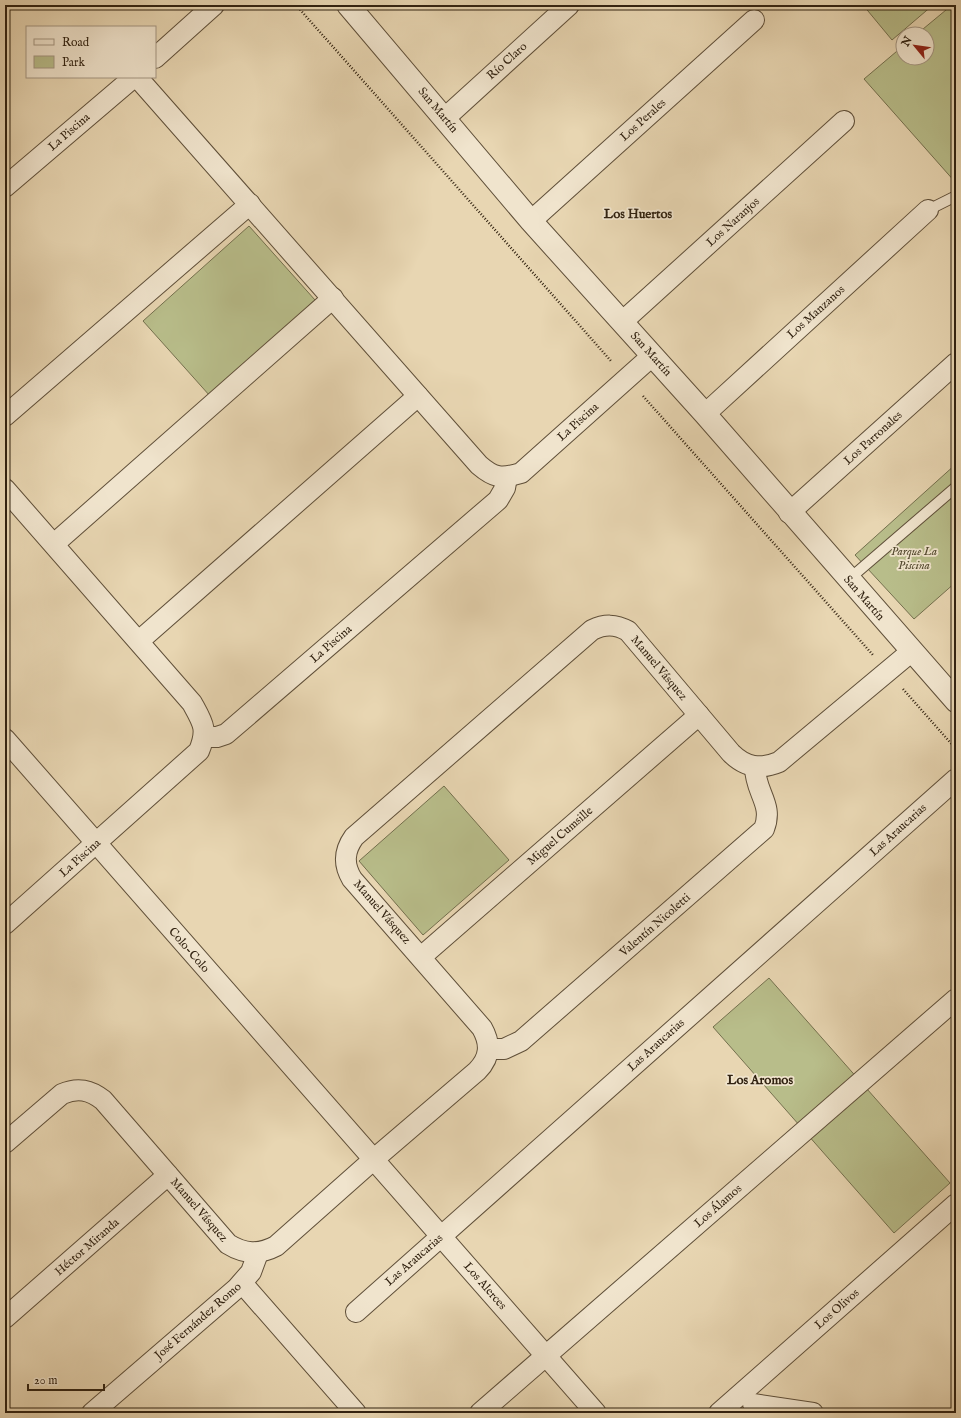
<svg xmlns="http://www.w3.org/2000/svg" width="961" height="1418" font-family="'IM FELL English',serif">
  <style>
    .green { fill: #b8bd8a; stroke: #74704e }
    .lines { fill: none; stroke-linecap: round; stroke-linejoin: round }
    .service-casing { stroke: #5f4f39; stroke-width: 12 }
    .minor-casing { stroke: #5f4f39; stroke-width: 22 }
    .tertiary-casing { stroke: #5f4f39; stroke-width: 24 }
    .path { stroke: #312211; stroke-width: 2.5; stroke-dasharray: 1 2; stroke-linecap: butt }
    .service { stroke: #f0e4cd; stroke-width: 10 }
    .minor { stroke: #f0e4cd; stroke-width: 20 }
    .tertiary { stroke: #f0e4cd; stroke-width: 22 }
    .labels { text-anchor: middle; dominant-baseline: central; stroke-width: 3.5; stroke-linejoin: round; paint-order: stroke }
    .street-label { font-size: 12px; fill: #312211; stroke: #f0e4cd }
    .park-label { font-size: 12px; font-style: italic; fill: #53492f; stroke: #f0e4cd }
    .neighbourhood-label { font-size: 13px; font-weight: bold; fill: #312211; stroke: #f0e4cd }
  </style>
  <rect width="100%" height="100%" fill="#e8d6b2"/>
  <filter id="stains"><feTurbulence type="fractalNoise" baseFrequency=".005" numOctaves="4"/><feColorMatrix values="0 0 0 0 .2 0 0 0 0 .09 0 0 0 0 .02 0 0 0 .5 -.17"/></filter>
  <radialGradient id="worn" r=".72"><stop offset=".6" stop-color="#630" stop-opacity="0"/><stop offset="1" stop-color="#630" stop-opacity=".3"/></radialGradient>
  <g class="green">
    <polygon points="863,5 933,5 892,40"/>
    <polygon points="952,5 956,5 956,183 864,79 903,46 903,58 927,58 927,34 917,34"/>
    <polygon points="249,226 315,300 210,396 143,321"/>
    <polygon points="956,464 956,582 914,619 855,555"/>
    <polygon points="444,786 509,860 423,935 359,861"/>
    <polygon points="769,978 950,1183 894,1233 713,1027"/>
  </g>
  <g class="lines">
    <g class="service-casing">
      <g id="service">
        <polyline points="928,210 956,196"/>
        <polyline points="848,580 956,487"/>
      </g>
    </g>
    <g class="minor-casing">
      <g id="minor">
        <polyline points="155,58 214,5"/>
        <path d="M137 77 479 465C494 478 501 479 521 473L652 356"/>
        <polyline points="445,118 569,5"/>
        <polyline points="5,187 134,77"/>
        <polyline points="531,221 754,20"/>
        <polyline points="622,322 844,121"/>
        <polyline points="705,414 928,210"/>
        <polyline points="5,416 250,204"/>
        <path d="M5 489 192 703C203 723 208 729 199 751L5 924"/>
        <polyline points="789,513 956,363"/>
        <polyline points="54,544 333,298"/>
        <polyline points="139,641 418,396"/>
        <polyline points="205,737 217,737 226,734 498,500 505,488 507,477"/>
        <polyline points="5,739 596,1413"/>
        <polyline points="421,957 699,715"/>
        <path d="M489 1049H504L521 1041 764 829C774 804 755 793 755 767"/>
        <path d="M5 1143 62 1094C78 1087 90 1090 103 1100L228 1244C244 1254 259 1255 276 1246L373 1160 477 1071C490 1058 491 1044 482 1028L352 879C343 864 344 851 354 837L592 630C605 624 615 624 628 631L731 753C745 767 760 770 779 762L912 651"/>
        <polyline points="242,1283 356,1413"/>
        <polyline points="356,1312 956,779"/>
        <polyline points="5,1318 168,1175"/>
        <polyline points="753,1404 813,1413"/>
        <polyline points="92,1413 237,1288 251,1272 258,1253"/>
        <polyline points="480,1413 956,999"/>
        <polyline points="719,1413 956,1204"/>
      </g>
    </g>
    <g class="tertiary-casing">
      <polyline id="tertiary" points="348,5 531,221 705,414 956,701"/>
    </g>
    <g class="path">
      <polyline points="296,5 611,361"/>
      <polyline points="643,396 873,655"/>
      <polyline points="903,689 956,749"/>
    </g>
    <use href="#service" class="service"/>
    <use href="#minor" class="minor"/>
    <use href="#tertiary" class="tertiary"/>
  </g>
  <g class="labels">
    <g class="street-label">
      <text transform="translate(507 61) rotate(-42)">Río Claro</text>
      <text transform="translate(438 110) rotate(50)">San Martín</text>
      <text transform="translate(643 120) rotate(-42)">Los Perales</text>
      <text transform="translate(69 132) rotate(-41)">La Piscina</text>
      <text transform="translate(733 222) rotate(-42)">Los Naranjos</text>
      <text transform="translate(816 312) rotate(-42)">Los Manzanos</text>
      <text transform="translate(651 354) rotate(48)">San Martín</text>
      <text transform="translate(578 422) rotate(-42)">La Piscina</text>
      <text transform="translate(873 438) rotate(-42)">Los Parronales</text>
      <text transform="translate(864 598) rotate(49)">San Martín</text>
      <text transform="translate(331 644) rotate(-41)">La Piscina</text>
      <text transform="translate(659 668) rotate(50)">Manuel Vásquez</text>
      <text transform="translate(898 830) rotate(-42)">Las Araucarias</text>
      <text transform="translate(560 836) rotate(-41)">Miguel Cumsille</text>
      <text transform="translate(80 858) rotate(-42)">La Piscina</text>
      <text transform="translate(382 912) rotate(49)">Manuel Vásquez</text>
      <text transform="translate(655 925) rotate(-41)">Valentín Nicoletti</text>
      <text transform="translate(189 950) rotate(49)">Colo-Colo</text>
      <text transform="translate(656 1045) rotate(-42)">Las Araucarias</text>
      <text transform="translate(718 1206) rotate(-41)">Los Álamos</text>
      <text transform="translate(199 1210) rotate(49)">Manuel Vásquez</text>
      <text transform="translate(87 1247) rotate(-41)">Héctor Miranda</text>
      <text transform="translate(414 1260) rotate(-41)">Las Araucarias</text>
      <text transform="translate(485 1286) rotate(49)">Los Alerces</text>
      <text transform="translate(837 1309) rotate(-41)">Los Olivos</text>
      <text transform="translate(198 1321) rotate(-41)">José Fernández Romo</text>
    </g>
    <g class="park-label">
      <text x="914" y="551">Parque La<tspan x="914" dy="14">Piscina</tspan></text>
    </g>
    <g class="neighbourhood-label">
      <text x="638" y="214">Los Huertos</text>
      <text x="760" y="1080">Los Aromos</text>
    </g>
  </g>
  <rect width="961" height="1418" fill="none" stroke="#e8d6b2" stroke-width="20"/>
  <rect x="6" y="6" width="949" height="1406" fill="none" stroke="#312211" stroke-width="2"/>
  <rect x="10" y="10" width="941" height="1398" fill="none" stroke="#312211"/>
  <rect x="26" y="26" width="130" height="52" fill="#f0e4cd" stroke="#a49682"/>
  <rect x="34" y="39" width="20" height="6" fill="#f0e4cd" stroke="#a49682"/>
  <text x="62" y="46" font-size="12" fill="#312211">Road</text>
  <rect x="34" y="56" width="20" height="12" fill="#b8bd8a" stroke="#a49682"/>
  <text x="62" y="66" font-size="12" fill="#312211">Park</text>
  <g transform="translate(915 46) rotate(299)"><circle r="19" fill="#f0e4cd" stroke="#a49682"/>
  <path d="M0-3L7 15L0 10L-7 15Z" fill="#8f2418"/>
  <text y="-6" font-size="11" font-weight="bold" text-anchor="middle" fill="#312211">N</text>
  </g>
  <path d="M28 1384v6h76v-6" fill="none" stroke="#312211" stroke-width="2"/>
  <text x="34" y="1384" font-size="12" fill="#312211" stroke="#f0e4cd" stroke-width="3" paint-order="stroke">20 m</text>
  <rect width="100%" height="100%" filter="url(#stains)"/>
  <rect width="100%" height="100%" fill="url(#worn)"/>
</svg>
